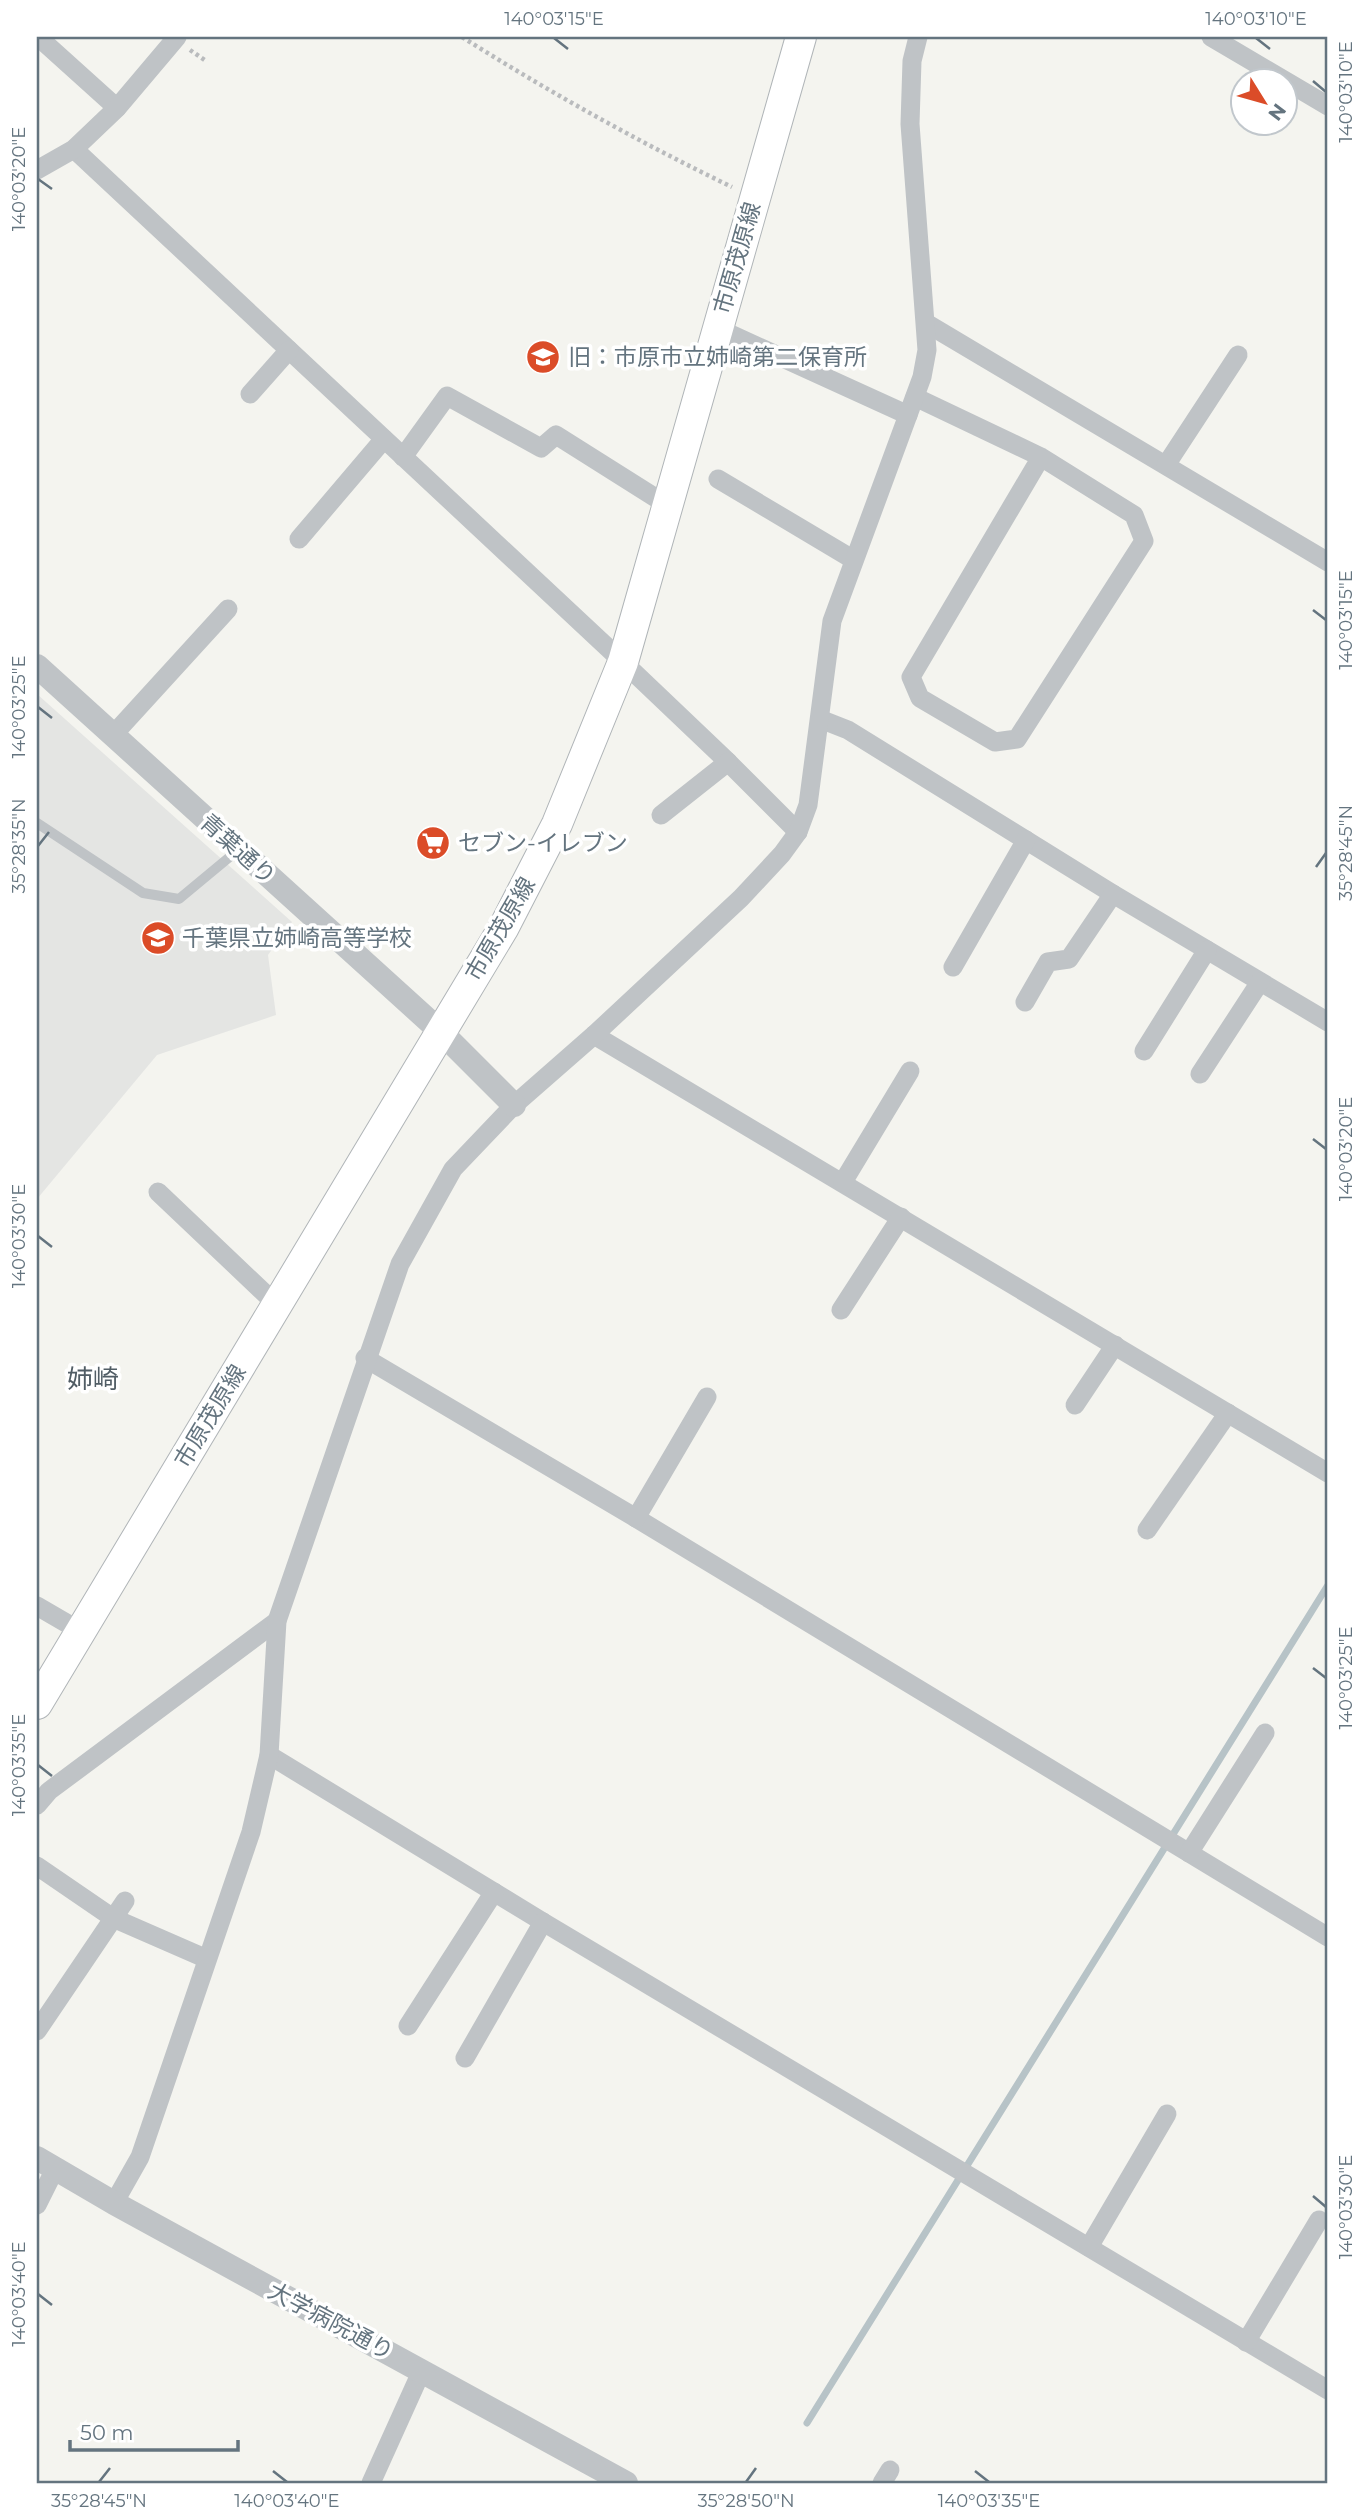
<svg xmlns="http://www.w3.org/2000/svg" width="1365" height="2520" font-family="Montserrat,'Noto Sans JP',sans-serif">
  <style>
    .built { fill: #e4e5e3 }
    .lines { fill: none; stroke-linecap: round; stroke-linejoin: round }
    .stream { stroke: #b7c3c7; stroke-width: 7 }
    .primary-casing { stroke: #b0b5b8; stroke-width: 32 }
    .path { stroke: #b9bbbd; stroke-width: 4.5; stroke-dasharray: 3.5 3.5; stroke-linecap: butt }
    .service { stroke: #bfc3c6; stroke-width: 10 }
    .minor { stroke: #bfc3c6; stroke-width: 19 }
    .tertiary { stroke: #bfc3c6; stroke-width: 24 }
    .primary { stroke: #fff; stroke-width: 30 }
    .ticks { fill: none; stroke: #64747f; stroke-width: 2.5 }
    .labels { text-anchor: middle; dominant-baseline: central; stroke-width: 7; stroke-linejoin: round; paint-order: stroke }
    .street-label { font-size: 23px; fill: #64747f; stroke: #fff }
    .poi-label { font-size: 23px; fill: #64747f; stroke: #fff; text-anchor: start }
    .quarter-label { font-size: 26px; fill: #515d65; stroke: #fff }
    .neatline { fill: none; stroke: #64747f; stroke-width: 2.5 }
    .ticks-label { font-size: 18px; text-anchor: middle; fill: #64747f }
  </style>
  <rect width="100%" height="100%" fill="#f4f4ef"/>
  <polygon class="built" points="37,694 292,922 268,955 276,1015 157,1055 37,1199"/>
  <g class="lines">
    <polyline class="stream" points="807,2423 1328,1585"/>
    <g class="primary-casing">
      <polyline id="primary" points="37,1704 504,927 557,824 623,662 801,37"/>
    </g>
    <g class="path">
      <path d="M462 37C549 92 639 142 732 187"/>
      <polyline points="190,50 206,61"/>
    </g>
    <polyline class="service" points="37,823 143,893 179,899 238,850"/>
    <g class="minor">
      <polyline points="1211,37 1328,106"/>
      <polyline points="46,44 117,108"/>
      <polyline points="74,149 623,662 728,762 798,832"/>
      <polyline points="37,170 74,149 117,108 177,37"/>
      <polyline points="926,323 1328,562"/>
      <polyline points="717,328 908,415"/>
      <polyline points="250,394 289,350"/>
      <polyline points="915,397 1041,457 1134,515 1144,541 1017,739 995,742 920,698 911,677 1041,457"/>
      <polyline points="403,457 447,396 541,448 556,435 667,505"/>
      <polyline points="1166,465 1238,355"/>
      <polyline points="718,479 854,560"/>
      <polyline points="299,539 384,439"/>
      <polyline points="820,719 848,730 1113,894 1328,1022"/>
      <polyline points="113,735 228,609"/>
      <polyline points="661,815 728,762"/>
      <polyline points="953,967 1026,840"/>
      <polyline points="1025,1002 1048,962 1069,959 1113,894"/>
      <polyline points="594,1035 1328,1473"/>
      <polyline points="1144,1051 1207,950"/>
      <polyline points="1200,1074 1260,982"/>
      <polyline points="843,1182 910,1071"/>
      <polyline points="158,1192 277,1305"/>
      <polyline points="841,1310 901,1217"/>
      <polyline points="365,1358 636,1518 1328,1937"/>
      <polyline points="1075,1405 1115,1345"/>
      <polyline points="636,1518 707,1397"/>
      <polyline points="1147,1530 1228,1413"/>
      <polyline points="37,1606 80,1631"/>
      <polyline points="269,1755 543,1922 1328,2390"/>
      <polyline points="37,1805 49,1791 277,1621"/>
      <polyline points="1189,1853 1265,1733"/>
      <polyline points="37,1866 113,1918 207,1959"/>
      <polyline points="408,2026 494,1892"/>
      <polyline points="37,2031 125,1901"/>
      <polyline points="465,2058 543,1922"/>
      <polyline points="114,2203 140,2157 251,1832 269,1755 277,1621 400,1264 453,1169 514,1105 594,1035 741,898 782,854 798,832 808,805 832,621 922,377 927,350 910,124 912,61 918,37"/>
      <polyline points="37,2205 55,2169"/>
      <polyline points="1089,2247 1167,2114"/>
      <polyline points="1246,2342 1319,2220"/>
      <polyline points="371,2483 422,2370"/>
      <polyline points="882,2483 890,2470"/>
    </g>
    <g class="tertiary">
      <polyline points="37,666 440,1031 514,1105"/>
      <polyline points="37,2158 114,2203 626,2483"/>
    </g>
    <use href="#primary" class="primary"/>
  </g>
  <path class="ticks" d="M554 38 568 49M1256 38 1270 49M1313 81 1326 92M38 179 52 189M1313 610 1326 620M38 707 52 718M38 846 49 832M1316 867 1326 853M1313 1139 1326 1149M38 1236 52 1247M1313 1668 1326 1678M38 1765 52 1776M1313 2196 1326 2207M38 2294 52 2305M273 2471 287 2482M975 2471 989 2482M99 2482 110 2468M746 2482 756 2468"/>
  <defs>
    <g id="school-disc" transform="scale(1.75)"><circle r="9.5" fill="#db4c28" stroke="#fff"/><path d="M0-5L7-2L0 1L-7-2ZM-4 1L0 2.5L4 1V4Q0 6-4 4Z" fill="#fff"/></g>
    <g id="supermarket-disc" transform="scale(1.75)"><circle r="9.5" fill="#db4c28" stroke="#fff"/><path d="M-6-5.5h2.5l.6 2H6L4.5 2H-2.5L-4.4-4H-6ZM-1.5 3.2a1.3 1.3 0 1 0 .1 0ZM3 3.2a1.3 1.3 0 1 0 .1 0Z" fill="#fff"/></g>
  </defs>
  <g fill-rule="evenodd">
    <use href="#school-disc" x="543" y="357"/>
    <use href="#supermarket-disc" x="433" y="843"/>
    <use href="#school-disc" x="158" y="938"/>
  </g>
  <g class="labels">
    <g class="street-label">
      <text transform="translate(737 258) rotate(-74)">市原茂原線</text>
      <text transform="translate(238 849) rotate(42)">青葉通り</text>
      <text transform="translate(500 929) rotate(-60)">市原茂原線</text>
      <text transform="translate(210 1416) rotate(-59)">市原茂原線</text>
      <text transform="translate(331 2321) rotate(28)">大学病院通り</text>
    </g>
    <g class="poi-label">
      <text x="568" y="357">旧：市原市立姉崎第二保育所</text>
      <text x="458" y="843">セブン-イレブン</text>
      <text x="182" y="938">千葉県立姉崎高等学校</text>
    </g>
    <g class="quarter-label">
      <text x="93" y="1379">姉崎</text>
    </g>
  </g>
  <rect width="1365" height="2520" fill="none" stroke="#ffffff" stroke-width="77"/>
  <g transform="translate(1264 102) rotate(127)"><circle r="33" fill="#ffffff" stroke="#c1c7cc" stroke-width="2"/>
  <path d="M0-5L12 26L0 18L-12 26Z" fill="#db4c28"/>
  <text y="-10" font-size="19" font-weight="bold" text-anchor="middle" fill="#64747f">N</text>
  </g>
  <path d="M70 2440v10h168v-10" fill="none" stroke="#64747f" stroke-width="3.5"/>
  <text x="80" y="2440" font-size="21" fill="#64747f" stroke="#ffffff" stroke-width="5" paint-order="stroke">50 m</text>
  <rect x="38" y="38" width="1288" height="2444" class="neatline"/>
  <g class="ticks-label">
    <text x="554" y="25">140°03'15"E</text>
    <text x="1256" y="25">140°03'10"E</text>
    <text transform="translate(1346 92) rotate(-90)" y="6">140°03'10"E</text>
    <text transform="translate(19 179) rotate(-90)" y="6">140°03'20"E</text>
    <text transform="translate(1346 620) rotate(-90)" y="6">140°03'15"E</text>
    <text transform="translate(19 707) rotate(-90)" y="6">140°03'25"E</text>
    <text transform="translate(19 846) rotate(-90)" y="6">35°28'35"N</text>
    <text transform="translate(1346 853) rotate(-90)" y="6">35°28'45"N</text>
    <text transform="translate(1346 1149) rotate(-90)" y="6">140°03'20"E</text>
    <text transform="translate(19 1236) rotate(-90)" y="6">140°03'30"E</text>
    <text transform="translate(1346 1678) rotate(-90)" y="6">140°03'25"E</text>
    <text transform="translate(19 1765) rotate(-90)" y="6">140°03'35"E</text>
    <text transform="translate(1346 2207) rotate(-90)" y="6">140°03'30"E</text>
    <text transform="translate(19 2294) rotate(-90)" y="6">140°03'40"E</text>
    <text x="99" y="2507">35°28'45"N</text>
    <text x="287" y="2507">140°03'40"E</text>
    <text x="746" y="2507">35°28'50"N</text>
    <text x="989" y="2507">140°03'35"E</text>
  </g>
</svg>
